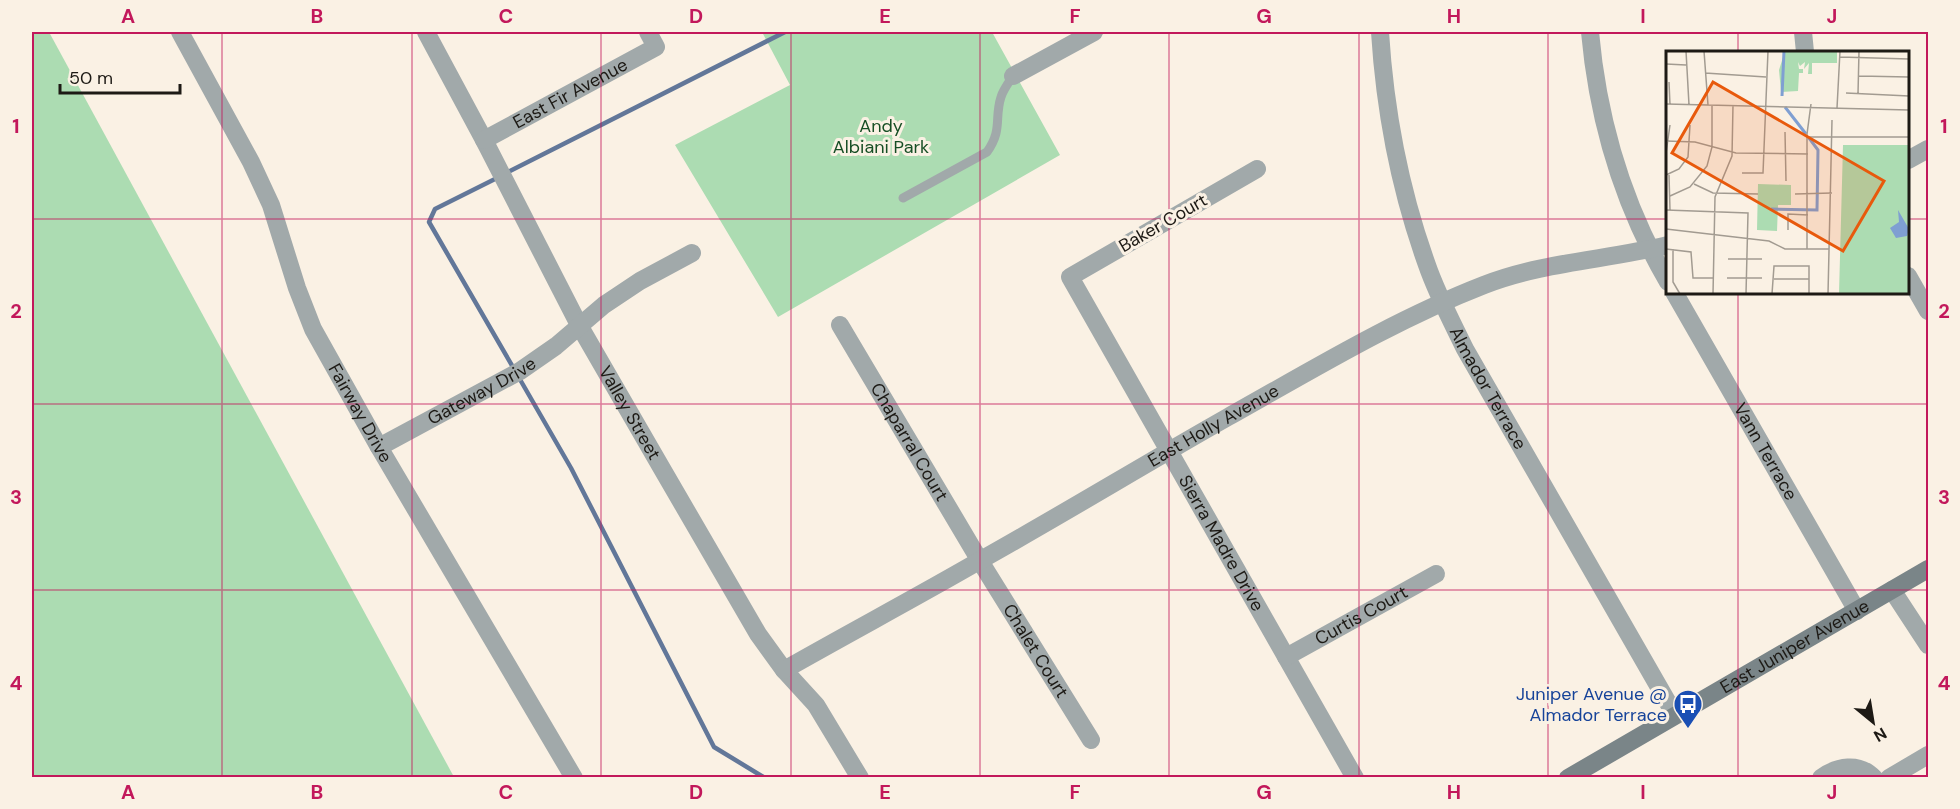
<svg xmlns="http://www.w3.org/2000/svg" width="1960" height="809" font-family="'DM Sans',sans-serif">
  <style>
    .green { fill: #acdcb2 }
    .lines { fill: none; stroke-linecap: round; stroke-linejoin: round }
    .stream { stroke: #627799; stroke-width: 4.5 }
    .lane { stroke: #a1a9aa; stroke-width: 9 }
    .street { stroke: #a1a9aa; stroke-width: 18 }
    .secondary { stroke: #7a8588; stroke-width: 18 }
    .grid { fill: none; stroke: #c2185b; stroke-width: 1.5; stroke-opacity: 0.55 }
    .labels { text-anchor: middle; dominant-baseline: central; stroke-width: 6; stroke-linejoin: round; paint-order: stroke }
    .street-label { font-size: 18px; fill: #1d1a15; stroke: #faf1e4 }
    .park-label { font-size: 18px; fill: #164e24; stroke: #faf1e4 }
    .transit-label { font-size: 18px; fill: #164399; stroke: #faf1e4; text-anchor: end }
    .inset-river { fill: none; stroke: #7f9fd2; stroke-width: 3 }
    .inset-road { fill: none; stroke: #a29b91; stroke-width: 1.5 }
    .view { fill: #e8590c; fill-opacity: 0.15; stroke: #e8590c; stroke-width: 3 }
    .inset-edge { fill: none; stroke: #1d1a15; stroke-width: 3 }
    .neatline { fill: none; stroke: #c2185b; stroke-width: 2 }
    .grid-label { font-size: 20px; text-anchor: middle; font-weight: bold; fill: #c2185b }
  </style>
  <rect width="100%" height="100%" fill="#faf1e4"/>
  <g class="green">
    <polygon points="32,32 49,32 454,777 32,777"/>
    <polygon points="762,32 992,32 1060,155 778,317 675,145 790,85"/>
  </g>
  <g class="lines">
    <g class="stream">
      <polyline points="506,173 785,32"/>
      <polyline points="499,177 435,209 429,222 514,369"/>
      <polyline points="518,376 571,468 714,747 765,778"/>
    </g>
    <path class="lane" d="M903 198 987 152C1003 129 994 119 1001 97 1003 90 1009 82 1013 76"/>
    <g class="street">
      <path id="s1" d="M180 32 251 162 271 205 297 288 313 329 379 447 574 778"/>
      <path id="s2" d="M426 32 484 140 579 325 661 467 758 634 784 670 816 705 860 778"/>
      <path id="s3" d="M1380 32C1385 112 1400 190 1427 265 1437 294 1452 322 1465 349L1675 715"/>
      <path d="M1590 32C1598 121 1622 203 1668 282"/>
      <polyline points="1803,32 1805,52"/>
      <polyline points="1013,76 1094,32"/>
      <path id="s4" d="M484 140 656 47 648 32"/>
      <polyline points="1908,160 1928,149"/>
      <path id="s5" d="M1257 169 1070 277 1355 778"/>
      <polyline points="1908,276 1928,311"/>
      <path id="s6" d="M1674 292 1857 611"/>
      <path id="s7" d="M840 325 980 561 1091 740"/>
      <path id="s8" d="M379 447 520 371 556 346 604 305 640 281 692 253"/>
      <polyline points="1892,590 1928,645"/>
      <path id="s9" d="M1286 657 1436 574"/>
      <path id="s10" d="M784 670C849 633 915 598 979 561 1063 514 1145 464 1228 417 1312 370 1394 320 1484 285 1543 262 1606 260 1668 245"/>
      <path d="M1821 778C1837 766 1859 762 1874 778"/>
      <polyline points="1889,778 1928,755"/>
    </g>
    <path class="secondary" id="s11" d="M1568 778 1928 569"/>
  </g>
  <path class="grid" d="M222 32V778M412 32V778M601 32V778M791 32V778M980 32V778M1169 32V778M1359 32V778M1548 32V778M1738 32V52M32 219H1668M1908 219H1928M1738 292V778M32 404H1928M32 590H1928"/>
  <defs>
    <g id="bus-pin" transform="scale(1.5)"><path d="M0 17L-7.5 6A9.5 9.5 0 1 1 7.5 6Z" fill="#1a4fb4" stroke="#faf1e4"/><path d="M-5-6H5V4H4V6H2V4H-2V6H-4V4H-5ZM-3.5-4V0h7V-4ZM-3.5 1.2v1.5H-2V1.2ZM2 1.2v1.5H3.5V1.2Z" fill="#fff"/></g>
  </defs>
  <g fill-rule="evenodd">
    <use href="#bus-pin" x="1688" y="704"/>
  </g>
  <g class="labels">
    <g class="street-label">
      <text stroke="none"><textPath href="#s4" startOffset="98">East Fir Avenue</textPath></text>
      <text transform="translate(1163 223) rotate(-30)">Baker Court</text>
      <text stroke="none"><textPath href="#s3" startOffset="376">Almador Terrace</textPath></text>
      <text stroke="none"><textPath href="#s8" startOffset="117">Gateway Drive</textPath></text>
      <text stroke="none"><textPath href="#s1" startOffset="423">Fairway Drive</textPath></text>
      <text stroke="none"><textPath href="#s2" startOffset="432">Valley Street</textPath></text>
      <text stroke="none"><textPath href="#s10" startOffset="494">East Holly Avenue</textPath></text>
      <text stroke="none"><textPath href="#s7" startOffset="136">Chaparral Court</textPath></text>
      <text stroke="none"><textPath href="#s6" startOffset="184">Vann Terrace</textPath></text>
      <text stroke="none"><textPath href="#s5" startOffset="522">Sierra Madre Drive</textPath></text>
      <text stroke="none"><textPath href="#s9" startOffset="86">Curtis Court</textPath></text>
      <text stroke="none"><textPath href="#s11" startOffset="262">East Juniper Avenue</textPath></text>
      <text stroke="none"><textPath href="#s7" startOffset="380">Chalet Court</textPath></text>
    </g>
    <g class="park-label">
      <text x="881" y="126">Andy<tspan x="881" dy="21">Albiani Park</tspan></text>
    </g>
    <g class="transit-label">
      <text x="1667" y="694">Juniper Avenue @<tspan x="1667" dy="21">Almador Terrace</tspan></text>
    </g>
  </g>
  <g transform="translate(1666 51)">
    <rect width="243" height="243" fill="#faf1e4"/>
    <path d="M119 0H171V12H146V23H142L143 12 138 18 139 11 134 15 132 11 133 18H137V22H133L132 40 115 41 113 19ZM177 94H243V243H173ZM92 133 125 134V154H112L111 180 91 179Z" fill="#acdcb2"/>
    <path d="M232 159 243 178 241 185 230 187 224 177 233 171Z" fill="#7f9fd2"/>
    <path class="inset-river" d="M116 45 118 0M119 56 140 83M105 158 151 159 152 99 143 87"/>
    <path class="inset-road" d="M20 0 23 54M38 0 42 54M174 6 243 8M0 13 20 14M39 22 100 26M193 25 243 26M3 31 4 54M180 42 243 45M192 43 193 0M0 53 243 59M171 57 174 0M119 81 120 130M141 86H243M0 90 29 91 70 102 142 103M0 102 4 74M76 122H97L102 0M0 124 13 118 22 106 24 74M3 124 4 159M28 133 47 142 92 143M129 143 166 142M4 145 24 136 41 115 46 96V54M0 159 82 162 80 243M0 178 103 190 119 198H163M122 179V163L142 164M0 198 25 201 27 227H47M7 198V231L14 243M141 198V83L145 53M62 208H96M61 227H96M108 228H143M47 243 49 146 66 105 67 54M106 243 108 215H143V243M162 243 166 69"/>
    <path class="view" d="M47 31 218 130 177 200 6 102Z"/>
    <rect width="243" height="243" class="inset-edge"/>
  </g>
  <rect width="1960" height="809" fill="none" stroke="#faf1e4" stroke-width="66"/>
  <g transform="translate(1873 722) rotate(150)" stroke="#faf1e4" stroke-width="4.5" paint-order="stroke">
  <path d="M0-4.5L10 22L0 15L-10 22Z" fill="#1d1a15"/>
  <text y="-9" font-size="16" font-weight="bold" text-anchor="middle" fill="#1d1a15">N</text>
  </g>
  <path d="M60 84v9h120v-9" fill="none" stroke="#1d1a15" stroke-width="3"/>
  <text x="69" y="84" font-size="18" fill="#1d1a15" stroke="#faf1e4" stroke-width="4.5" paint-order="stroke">50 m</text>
  <rect x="33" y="33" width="1894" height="743" class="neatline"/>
  <g class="grid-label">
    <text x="128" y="23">A</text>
    <text x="317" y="23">B</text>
    <text x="506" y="23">C</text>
    <text x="696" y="23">D</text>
    <text x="885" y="23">E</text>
    <text x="1075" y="23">F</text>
    <text x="1264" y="23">G</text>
    <text x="1454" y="23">H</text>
    <text x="1643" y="23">I</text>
    <text x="1832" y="23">J</text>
    <text x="16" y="133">1</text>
    <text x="1944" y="133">1</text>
    <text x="16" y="318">2</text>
    <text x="1944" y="318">2</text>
    <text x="16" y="504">3</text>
    <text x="1944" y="504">3</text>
    <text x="16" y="690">4</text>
    <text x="1944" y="690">4</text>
    <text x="128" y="799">A</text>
    <text x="317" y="799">B</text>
    <text x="506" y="799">C</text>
    <text x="696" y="799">D</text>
    <text x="885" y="799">E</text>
    <text x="1075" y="799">F</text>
    <text x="1264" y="799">G</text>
    <text x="1454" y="799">H</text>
    <text x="1643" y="799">I</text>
    <text x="1832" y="799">J</text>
  </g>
</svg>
